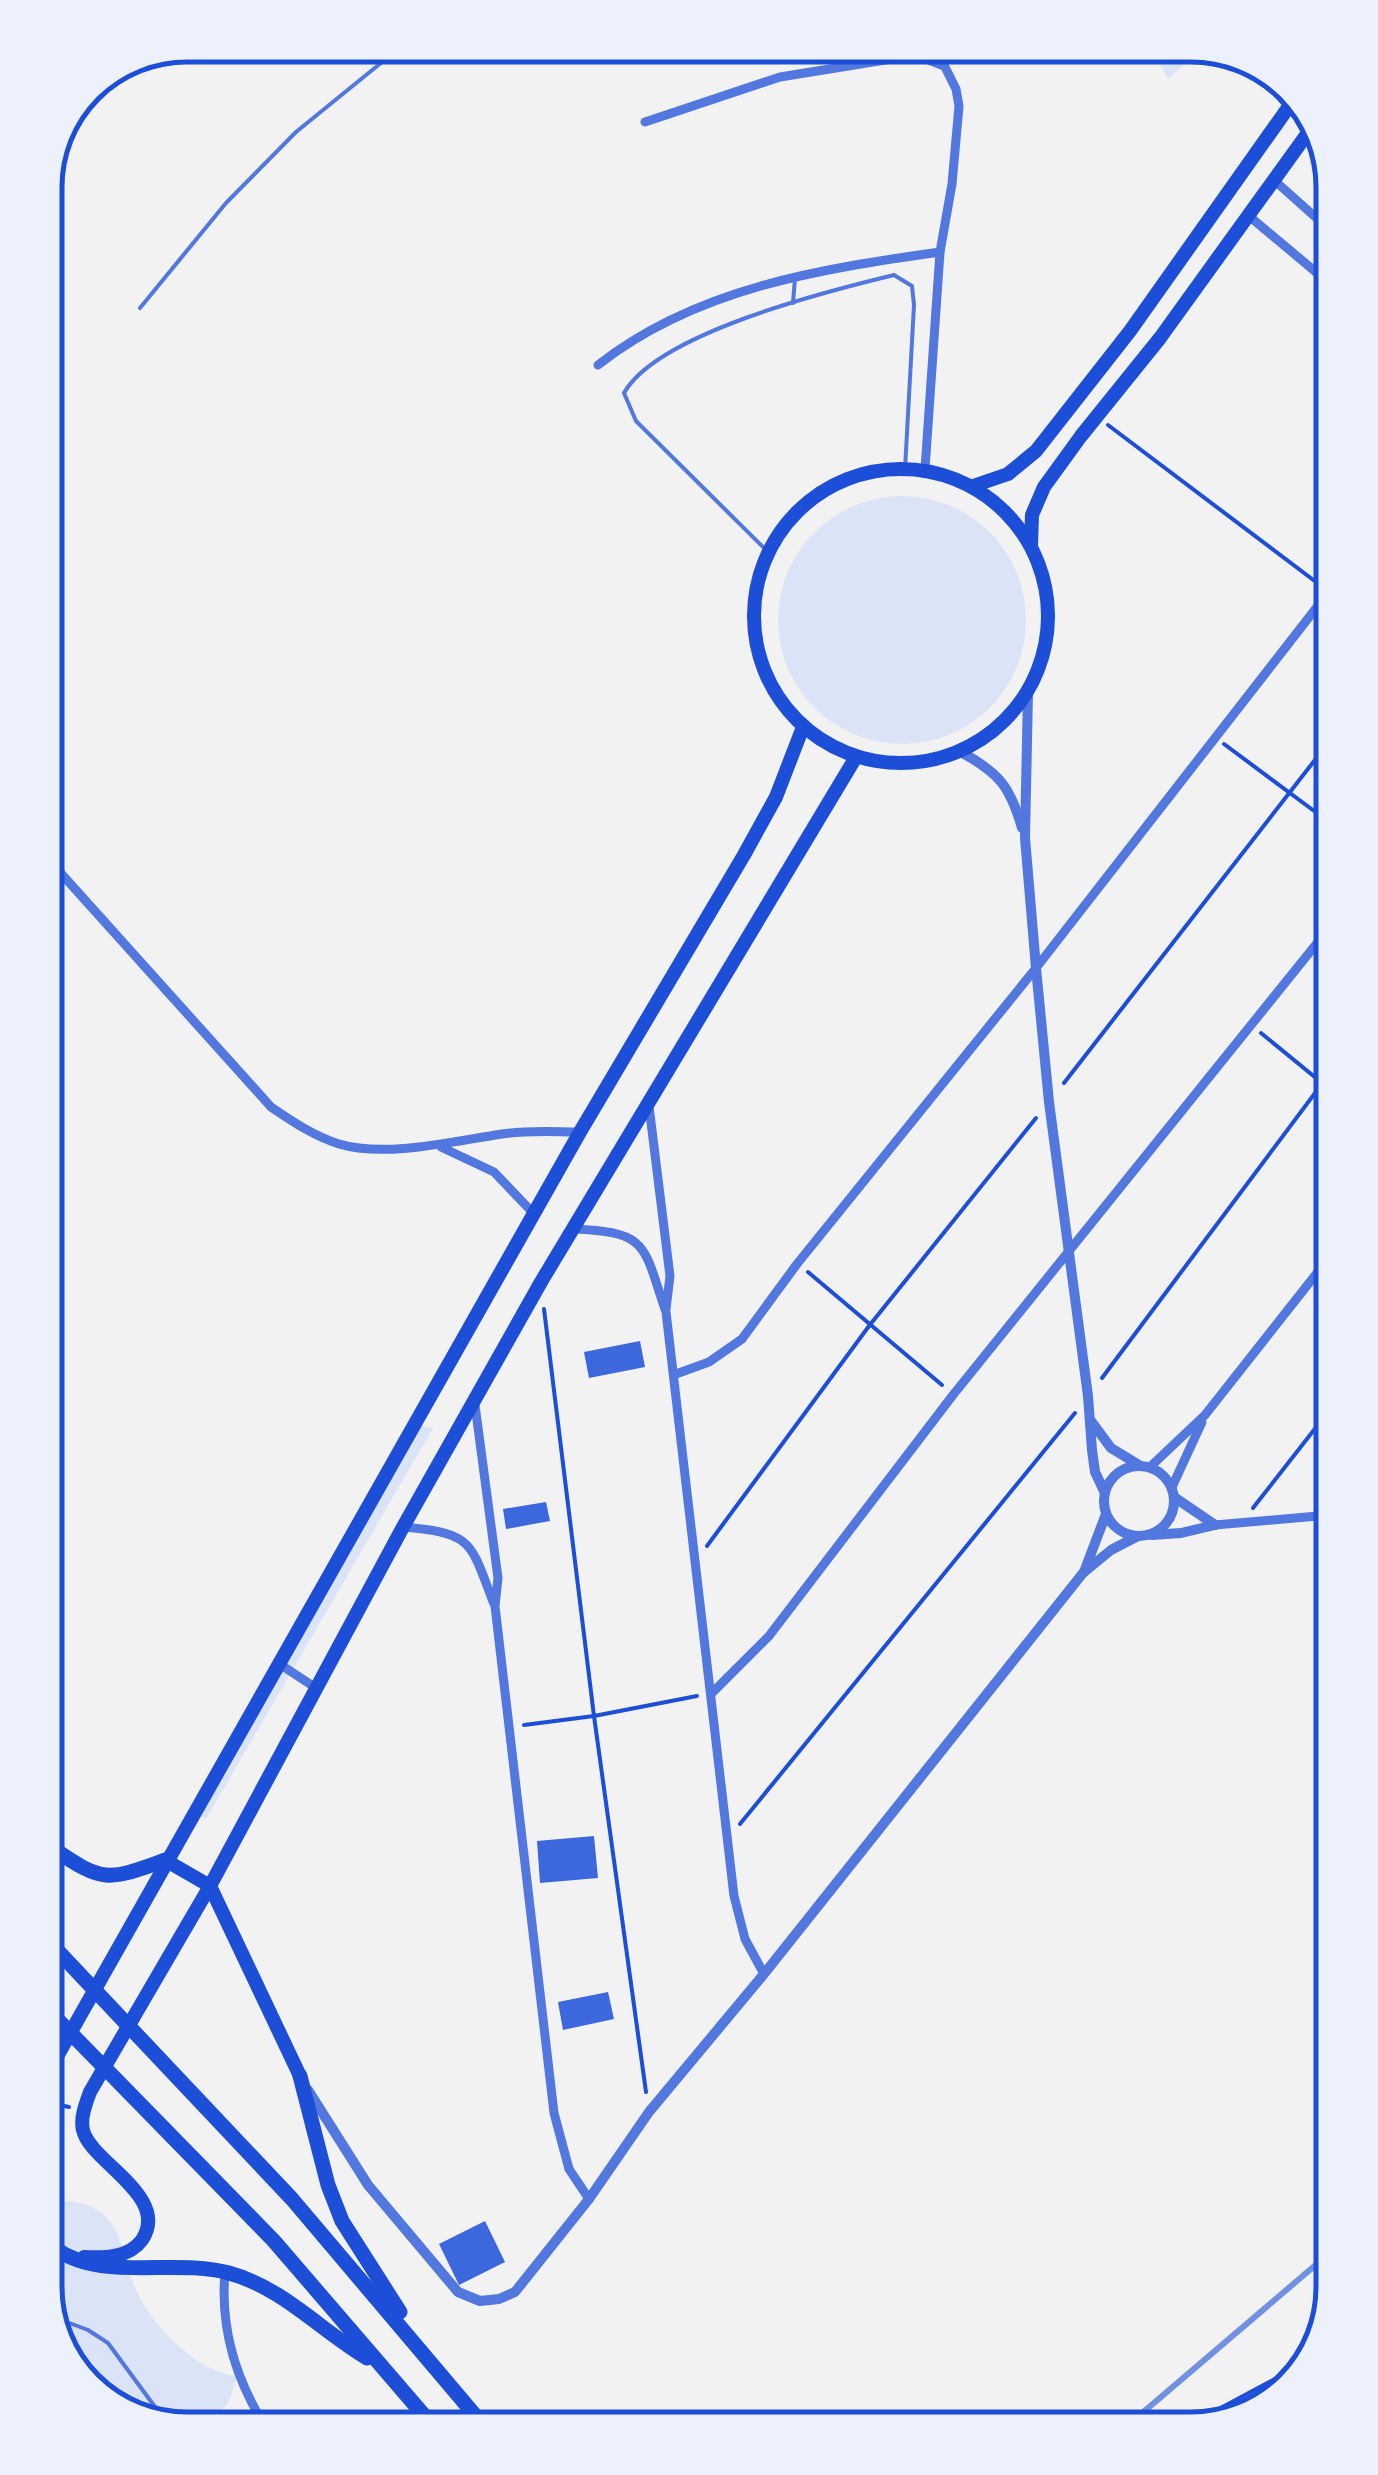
<svg xmlns="http://www.w3.org/2000/svg" width="1378" height="2475" font-family="'DejaVu Sans',sans-serif">
  <style>
    .green { fill: #dbe4f7 }
    .building { fill: #3d67dc }
    .lines { fill: none; stroke-linecap: round; stroke-linejoin: round }
    .path { stroke: #1d4ed8; stroke-width: 4 }
    .service { stroke: #5277de; stroke-width: 4 }
    .minor { stroke: #5277de; stroke-width: 9 }
    .tertiary { stroke: #5277de; stroke-width: 10 }
    .primary { stroke: #1d4ed8; stroke-width: 14 }
    .motorway { stroke: #1d4ed8; stroke-width: 15 }
    .rail { stroke: #7290e2; stroke-width: 6 }
    .rim { fill: none; stroke: #1d4ed8; stroke-width: 5 }
  </style>
  <rect width="100%" height="100%" fill="#f2f2f2"/>
  <g class="green">
    <polygon points="1149,45 1200,45 1224,54 1186,63 1168,79"/>
    <circle cx="902" cy="620" r="124"/>
    <polygon points="414,1425 433,1428 206,1819 191,1813"/>
    <path d="M70 2201C127 2210 118 2252 138 2294 154 2328 199 2373 237 2376L229 2402 205 2429 179 2430 108 2406 56 2342 55 2203Z"/>
  </g>
  <g class="building">
    <polygon points="640,1341 645,1367 589,1378 584,1352"/>
    <polygon points="546,1502 550,1521 506,1529 503,1509"/>
    <polygon points="594,1836 598,1878 540,1883 537,1841"/>
    <polygon points="608,1992 614,2019 563,2030 558,2002"/>
    <polygon points="485,2221 505,2262 459,2285 439,2244"/>
  </g>
  <g class="lines">
    <g class="path">
      <polyline points="1108,425 1320,585"/>
      <polyline points="1224,744 1325,819"/>
      <polyline points="1261,1033 1327,1087"/>
      <polyline points="1064,1083 1325,747"/>
      <polyline points="808,1272 942,1385"/>
      <polyline points="544,1309 594,1716 646,2092"/>
      <polyline points="1102,1378 1327,1077"/>
      <polyline points="1253,1508 1328,1412"/>
      <polyline points="707,1546 869,1326 1036,1118"/>
      <polyline points="524,1725 594,1716 697,1696"/>
      <polyline points="740,1824 1075,1413"/>
      <polyline points="55,2104 69,2107"/>
      <polyline points="1200,2419 1275,2379 1297,2377"/>
    </g>
    <g class="service">
      <polyline points="793,303 795,278"/>
      <polyline points="140,308 226,203 296,132 403,45"/>
      <path d="M767 551 636 421 624 393C658 333 828 291 894 275L912 286 914 305 905 469"/>
      <polyline points="56,2318 88,2330 108,2343 169,2426"/>
    </g>
    <g class="minor">
      <polyline points="645,122 780,77 916,55 944,66"/>
      <polyline points="1275,181 1322,223"/>
      <polyline points="1249,216 1323,278"/>
      <path d="M598 365C696 288 820 269 940 252"/>
      <polyline points="925,469 940,252 952,184 959,106 956,89 934,45"/>
      <path d="M49 860 271 1107C293 1122 314 1136 339 1144 386 1158 454 1141 502 1134 527 1130 554 1132 580 1132"/>
      <polyline points="649,1106 670,1276 666,1309"/>
      <polyline points="441,1147 494,1172 535,1215"/>
      <path d="M574 1229C650 1232 643 1246 666 1312L734 1896 745 1939 764 1974"/>
      <polyline points="676,1374 709,1362 742,1339 797,1264 1036,968 1324,598"/>
      <polyline points="475,1405 498,1578 495,1606 554,2113 569,2169 589,2199"/>
      <polyline points="1150,1467 1205,1415 1328,1259"/>
      <polyline points="1172,1487 1202,1422"/>
      <polyline points="1215,1525 1329,1515"/>
      <path d="M403 1527C474 1533 470 1542 494 1604"/>
      <polyline points="278,1663 316,1688"/>
      <polyline points="712,1693 769,1636 953,1395 1326,932"/>
      <path d="M225 2272C220 2328 236 2381 267 2429"/>
    </g>
    <g class="tertiary">
      <polyline points="1028,692 1025,838 1036,968 1049,1102 1088,1396 1092,1450 1095,1472 1105,1493"/>
      <path d="M961 752C999 773 1010 786 1022 828"/>
      <polyline points="1091,1421 1111,1448 1139,1465"/>
      <circle cx="1139" cy="1501" r="35"/>
      <polyline points="1174,1497 1215,1525"/>
      <polyline points="1152,1535 1181,1533 1215,1525"/>
      <polyline points="1084,1572 1106,1514"/>
      <polyline points="308,2090 368,2185 458,2292 480,2301 499,2299 515,2292 589,2199 649,2112 764,1974 1083,1573 1111,1550 1138,1536"/>
    </g>
    <g class="primary">
      <circle cx="901" cy="616" r="147"/>
      <polyline points="973,486 1008,474 1036,451 1130,331 1295,98"/>
      <polyline points="1031,545 1032,515 1044,487 1081,436 1160,338 1315,123"/>
      <polyline points="165,1860 210,1886 300,2076"/>
      <polyline points="55,2060 580,1132 744,855 776,797 803,727"/>
      <path d="M84 2257C104 2258 129 2258 142 2240 171 2196 90 2162 83 2130 80 2118 86 2103 90 2092L210 1886 403 1527 541 1282 856 757"/>
    </g>
    <g class="motorway">
      <path d="M54 1849C104 1884 110 1880 165 1860"/>
      <polyline points="54,1947 292,2199 485,2427"/>
      <polyline points="54,2016 274,2241 434,2427"/>
      <polyline points="300,2076 328,2185 342,2221 400,2312"/>
      <path d="M56 2249C102 2282 175 2258 229 2273 283 2288 320 2330 367 2358"/>
    </g>
    <polyline class="rail" points="1134,2420 1332,2251"/>
  </g>
  <path d="M0 0H1378V2475H0ZM187 62H1191A125 125 0 0 1 1316 187V2287A125 125 0 0 1 1191 2412H187A125 125 0 0 1 62 2287V187A125 125 0 0 1 187 62Z" fill="#edf1fc" fill-rule="evenodd"/>
  <path class="rim" d="M187 62H1191A125 125 0 0 1 1316 187V2287A125 125 0 0 1 1191 2412H187A125 125 0 0 1 62 2287V187A125 125 0 0 1 187 62Z"/>
</svg>
